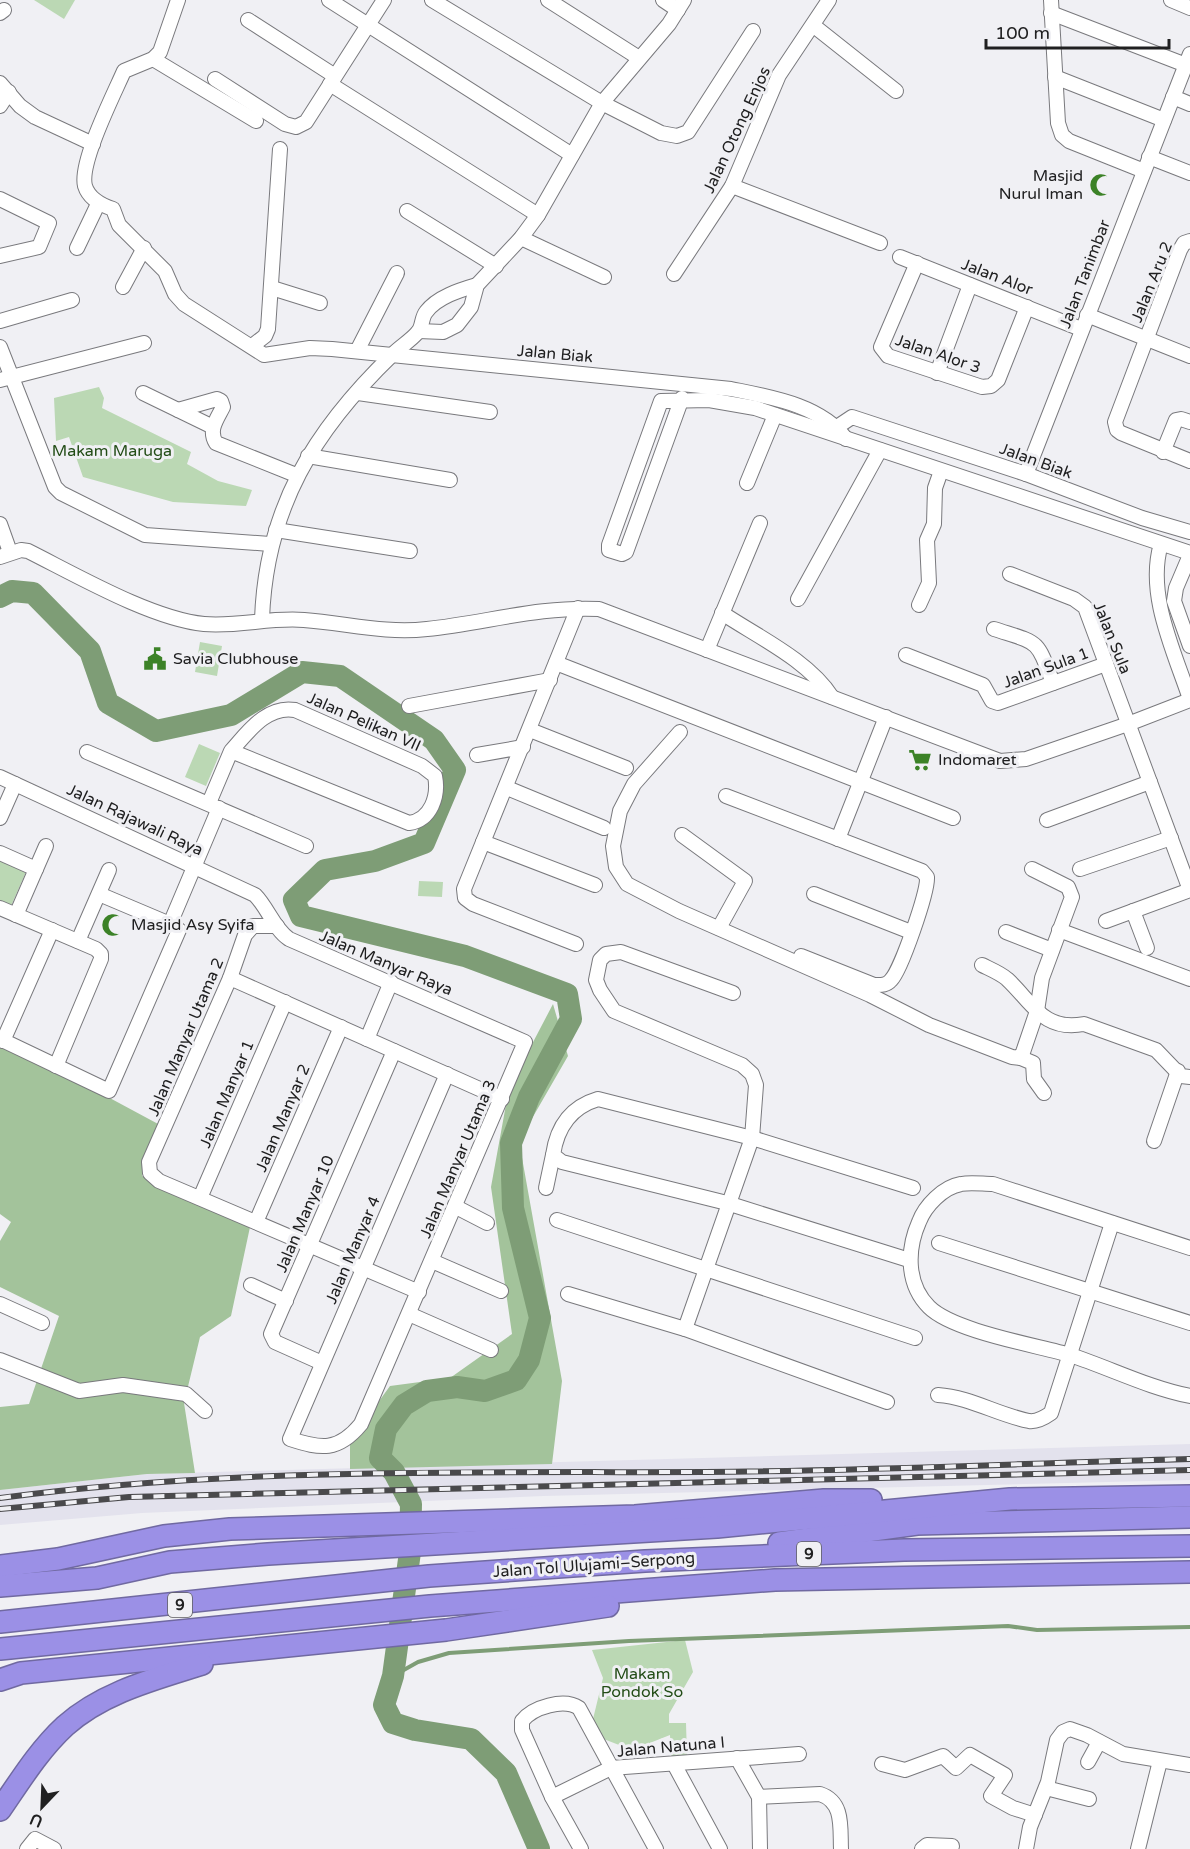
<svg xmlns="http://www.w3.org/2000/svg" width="1190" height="1849" font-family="'Varela Round',sans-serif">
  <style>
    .built { fill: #e3e2ed }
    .green { fill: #bbd8b4 }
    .forest { fill: #a3c39b }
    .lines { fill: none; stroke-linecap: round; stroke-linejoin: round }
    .stream { stroke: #7e9d76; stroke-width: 4 }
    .river { stroke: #7e9d76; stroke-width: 22 }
    .minor-casing { stroke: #79797d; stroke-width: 16 }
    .highway-casing { stroke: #7069a1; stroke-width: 24 }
    .minor { stroke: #fff; stroke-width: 14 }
    .highway { stroke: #9b90e6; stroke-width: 21 }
    .rail-casing { stroke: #4a4a4c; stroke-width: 6 }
    .rail { stroke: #f0f0f4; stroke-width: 4; stroke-dasharray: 11; stroke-linecap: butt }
    .labels { text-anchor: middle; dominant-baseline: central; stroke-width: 6; stroke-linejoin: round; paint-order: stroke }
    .shield { fill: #f0f0f4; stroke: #5e5e60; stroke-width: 1.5 }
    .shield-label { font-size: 15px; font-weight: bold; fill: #202021 }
    .street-label { font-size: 16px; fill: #202021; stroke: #f0f0f4 }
    .poi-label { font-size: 16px; fill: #202021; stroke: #f0f0f4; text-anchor: start }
    .park-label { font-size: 16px; fill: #234d17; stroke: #f0f0f4 }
  </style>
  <rect width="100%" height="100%" fill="#f0f0f4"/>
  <polygon class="built" points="1190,1444 1190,1480 544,1496 142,1513 0,1525 0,1490 147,1474"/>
  <g class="green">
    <polygon points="34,0 75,0 64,19"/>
    <polygon points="99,387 104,398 102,408 191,452 187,464 218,481 252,490 246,506 173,502 83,477 69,437 56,441 54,398"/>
    <polygon points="200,642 222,646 217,676 195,672"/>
    <polygon points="199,744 220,753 206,786 185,777"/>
    <polygon points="0,861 26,872 11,906 0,901"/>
    <polygon points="419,881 443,882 442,897 418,896"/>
    <polygon points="685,1640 693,1672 669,1714 669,1723 686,1723 687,1756 671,1756 670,1735 632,1750 601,1738 593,1719 603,1678 592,1650"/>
  </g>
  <g class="forest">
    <polygon points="553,1004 568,1056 519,1141 562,1381 552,1464 350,1469 350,1441 390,1386 450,1378 512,1334 491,1187 509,1088"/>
    <polygon points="0,1039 160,1125 142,1176 250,1227 231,1316 200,1337 184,1403 195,1473 147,1474 0,1490 0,1407 29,1404 59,1316 0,1287 0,1241 11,1222 0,1214"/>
  </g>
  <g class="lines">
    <polyline class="stream" points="393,1676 418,1662 449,1653 629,1641 1008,1626 1037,1630 1190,1627"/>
    <polyline class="river" points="0,597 12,591 33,593 90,651 108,703 156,731 231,715 302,672 340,676 434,740 455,770 424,843 375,861 325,870 294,900 301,916 465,956 567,994 571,1019 529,1097 511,1143 513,1208 540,1318 529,1360 516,1380 485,1391 457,1387 427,1391 404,1405 386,1429 380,1458 394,1472 411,1504 410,1552 393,1676 384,1705 393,1723 415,1730 471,1739 506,1773 539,1849"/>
    <g class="minor-casing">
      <g id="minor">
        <path d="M178 0 160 52 153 59 124 71C114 94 79 163 85 186 89 199 101 205 113 209L119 225 165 271 175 294 184 304 264 355 310 348 332 349 731 389C770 397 821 405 846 439"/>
        <polyline points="329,0 572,155"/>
        <polyline points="432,0 602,103 661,133 677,136 688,132 753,31"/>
        <polyline points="548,0 639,58"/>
        <polyline points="663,0 678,10"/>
        <polyline points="1051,0 1058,123 1062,135 1069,141 1144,171"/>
        <polyline points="1171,0 1190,8"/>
        <polyline points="0,13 4,10"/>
        <polyline points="1051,13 1186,65"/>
        <polyline points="248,20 335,76"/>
        <polyline points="814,26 896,91"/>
        <polyline points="153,59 256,121"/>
        <polyline points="1055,77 1164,120"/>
        <polyline points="215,79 285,124 296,127 306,122 384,0"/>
        <polyline points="0,83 20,106 35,117 93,144"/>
        <polyline points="330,84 538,215"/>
        <polyline points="1173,97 1190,104"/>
        <polyline points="0,106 9,92"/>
        <polyline points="1149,157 1190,173"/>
        <polyline points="732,186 880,243"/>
        <polyline points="0,199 49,223 39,247 0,256"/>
        <polyline points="407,211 496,266"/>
        <polyline points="521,238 604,277"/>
        <polyline points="1190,241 1184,243 1180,250 1115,422 1117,430 1121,433 1190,461"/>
        <polyline points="77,248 98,204"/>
        <polyline points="900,257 1081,329"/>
        <polyline points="917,263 881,347 888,356 982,387 991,386 998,380 1027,307"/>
        <polyline points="674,274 732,186 779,75 829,0"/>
        <polyline points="123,287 144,248"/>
        <polyline points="272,288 320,303"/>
        <polyline points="1087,315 1190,356"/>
        <polyline points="0,321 72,300"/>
        <polyline points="419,331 443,332 457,325 471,307 477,285 521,238 538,215 602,103 669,24 684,0"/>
        <polyline points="252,346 265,336 268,329 280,149"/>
        <polyline points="0,347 55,487 61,493 145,535 270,544"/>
        <polyline points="357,351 397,273"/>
        <polyline points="937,373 970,285"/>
        <polyline points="0,380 144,343"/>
        <polyline points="143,393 213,427"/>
        <polyline points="358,393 490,412"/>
        <polyline points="682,398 626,552 622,554 609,550 609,545 661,401 709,400 755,408 1190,553"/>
        <path d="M178 410 217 399 221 401 223 407C217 419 208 430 216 443L296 475"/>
        <polyline points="837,427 852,417 1026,474 1142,518 1190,532"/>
        <polyline points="1163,452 1176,420 1181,419 1190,422"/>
        <polyline points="308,456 450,480"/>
        <polyline points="1026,474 1190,54"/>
        <polyline points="747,483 775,415"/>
        <polyline points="0,524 10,552"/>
        <polyline points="276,530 410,551"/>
        <path d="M1161 544C1146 594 1174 651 1190 699"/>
        <polyline points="1190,555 1176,588 1174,601 1190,646"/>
        <path d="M0 557 21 550 28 551C76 575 152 619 204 624 238 627 271 617 304 620 346 623 385 634 427 629 485 623 540 606 599 609L1000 761 1026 759 1128 724 1190 700"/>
        <polyline points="1010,574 1074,599 1085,607 1190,890"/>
        <polyline points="798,599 880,450"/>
        <polyline points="919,605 929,583 927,540 934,524 935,488 941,471"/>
        <path d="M722 613C758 637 808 660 832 697"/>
        <path d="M262 619C266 508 314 430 393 354 401 346 410 341 417 333 423 328 421 318 426 312 437 297 460 290 477 285"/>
        <path d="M994 629C1040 644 1036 638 1053 683"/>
        <polyline points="707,650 760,523"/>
        <polyline points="906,655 983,685 992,701 998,703 1106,664"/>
        <polyline points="556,663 953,818"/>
        <polyline points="409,706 550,680"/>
        <polyline points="530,730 626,768"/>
        <polyline points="680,732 634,784 620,811 613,846 616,867 627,884 679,911 870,995 929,1025 1012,1057 1021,1058 1037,1011 1042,978 1072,897 1068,887 1032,869"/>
        <polyline points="87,752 306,846"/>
        <polyline points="477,755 523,747"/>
        <path d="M0 777 255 895C268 908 274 929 289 939L525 1042 361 1424C338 1452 321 1449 290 1439L447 1074"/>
        <polyline points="507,788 604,828"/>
        <path d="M726 796 922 871 927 877C928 892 901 970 891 980 886 986 880 985 874 985L801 956"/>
        <path d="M209 803 231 751 409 823C431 820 439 796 435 776L422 766 295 710C267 705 248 732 231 751"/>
        <polyline points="0,818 15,784"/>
        <polyline points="1047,820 1150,782"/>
        <polyline points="682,835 745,881 719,928"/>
        <polyline points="838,839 886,717"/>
        <polyline points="483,842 595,885"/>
        <polyline points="0,853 36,869"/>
        <polyline points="1080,869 1171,838"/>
        <polyline points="814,894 911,932"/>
        <polyline points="0,908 96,949 101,954 101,959 56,1066"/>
        <polyline points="1133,911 1147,948"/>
        <polyline points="16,915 46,846"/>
        <polyline points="1106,921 1190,890"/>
        <polyline points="170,924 219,808"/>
        <polyline points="277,926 253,926 245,935 230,978 149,1162 150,1173 159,1181 419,1292"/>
        <polyline points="1059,930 1190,979"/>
        <polyline points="1006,932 1052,950"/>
        <polyline points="78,941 109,870"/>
        <polyline points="576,944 473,904 465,898 464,889 578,608"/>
        <path d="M982 965C990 969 1000 973 1007 979 1032 1002 1043 1032 1084 1024L1156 1050 1181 1076 1190 1077"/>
        <polyline points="230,978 502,1099"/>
        <polyline points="0,1039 109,1091 179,930 170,924 99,894"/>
        <polyline points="367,1039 391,982"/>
        <polyline points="3,1041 52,930"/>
        <polyline points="1021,1058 1033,1063 1034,1079 1044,1093"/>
        <polyline points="1154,1141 1178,1071"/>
        <polyline points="546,1188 553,1155"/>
        <polyline points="200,1198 285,1002"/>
        <polyline points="456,1207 487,1223"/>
        <polyline points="557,1220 915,1338"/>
        <polyline points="256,1222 341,1027"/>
        <polyline points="939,1243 1190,1323"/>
        <path d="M1190 1248 993 1184C983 1184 971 1182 961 1184 943 1187 925 1206 919 1222 907 1249 906 1284 929 1307 953 1331 1035 1345 1070 1355 1110 1368 1149 1388 1190 1396"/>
        <path d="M909 1260 727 1203 562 1162 553 1155C557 1127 571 1107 598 1099L752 1138 913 1188"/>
        <polyline points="432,1261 501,1291"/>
        <polyline points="251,1285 286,1301"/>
        <polyline points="568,1294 685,1329 887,1402"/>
        <polyline points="0,1304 42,1323"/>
        <polyline points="409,1314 491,1350"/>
        <polyline points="685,1329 752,1138 756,1085 752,1074 742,1065 614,1011 600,990 596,980 600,960 606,954 621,952 733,993"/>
        <polyline points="0,1360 79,1391 123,1385 186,1394 205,1411"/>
        <polyline points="322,1363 275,1342 271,1334 394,1051"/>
        <path d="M938 1395C970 1397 998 1415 1029 1421 1037 1422 1044 1418 1051 1413L1112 1223"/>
        <polyline points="737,1758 759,1797 760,1849"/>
        <polyline points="1088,1762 1099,1742"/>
        <polyline points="674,1764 720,1849"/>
        <polyline points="882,1764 905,1770 943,1756 956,1768 970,1755 1005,1775 991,1796 1013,1808 1035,1815"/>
        <polyline points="1046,1788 1089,1799"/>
        <polyline points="552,1797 611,1768 799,1754"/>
        <path d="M759 1797 820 1794C844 1802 840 1827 841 1849"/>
        <polyline points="27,1849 35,1839 54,1849"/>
        <path d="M581 1849 552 1797 522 1730V1721C533 1707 564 1698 579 1708L656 1849"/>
        <polyline points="922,1849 927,1845 952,1846"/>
        <polyline points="1026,1849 1030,1827 1048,1782 1057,1740 1063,1732 1070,1729 1087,1735 1123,1754 1190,1765"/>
        <polyline points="1138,1849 1160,1761"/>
      </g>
    </g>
    <g class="highway-casing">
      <g id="highway">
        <polyline points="779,1543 917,1524 1190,1517"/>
        <polyline points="0,1566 58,1559 164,1536 230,1529 635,1516 824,1500 871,1500"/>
        <polyline points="0,1586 97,1578 170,1562 268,1554 717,1527 1010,1499 1190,1496"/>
        <polyline points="0,1622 429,1576 645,1561 904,1550 1190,1546"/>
        <polyline points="0,1649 430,1606 775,1580 1190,1572"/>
        <polyline points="0,1680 21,1673 446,1630 608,1606"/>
        <path d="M0 1810C20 1781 39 1750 65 1726 103 1692 155 1679 202 1664"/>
      </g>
    </g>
    <use href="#minor" class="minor"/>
    <use href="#highway" class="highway"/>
    <g class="rail-casing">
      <g id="rail">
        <path d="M0 1498C233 1467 470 1473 705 1472 867 1471 1029 1463 1190 1459"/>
        <polyline points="0,1509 129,1497 1190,1470"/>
      </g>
    </g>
    <use href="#rail" class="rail"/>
  </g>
  <defs>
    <g id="mosque-bare" transform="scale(1.8)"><path d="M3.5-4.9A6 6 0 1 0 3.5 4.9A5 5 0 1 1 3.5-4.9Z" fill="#3c8227" stroke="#f0f0f4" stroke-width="2.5" paint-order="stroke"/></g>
    <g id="civic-bare" transform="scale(1.8)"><path d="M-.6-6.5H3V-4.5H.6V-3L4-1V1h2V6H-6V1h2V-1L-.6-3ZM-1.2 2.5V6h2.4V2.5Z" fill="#3c8227" stroke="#f0f0f4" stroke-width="2.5" paint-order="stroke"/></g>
    <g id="supermarket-bare" transform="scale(1.8)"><path d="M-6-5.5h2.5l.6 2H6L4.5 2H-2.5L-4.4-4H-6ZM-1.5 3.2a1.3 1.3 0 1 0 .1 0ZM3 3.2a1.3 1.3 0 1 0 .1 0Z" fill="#3c8227" stroke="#f0f0f4" stroke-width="2.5" paint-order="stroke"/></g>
  </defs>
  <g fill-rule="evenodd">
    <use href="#mosque-bare" x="1101" y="185"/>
    <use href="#civic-bare" x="155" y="659"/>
    <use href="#supermarket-bare" x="920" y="760"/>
    <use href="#mosque-bare" x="113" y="925"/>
  </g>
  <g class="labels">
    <g class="shield">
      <rect x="797" y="1542" width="24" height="24" rx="4.5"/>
      <rect x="168" y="1593" width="24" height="24" rx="4.5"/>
    </g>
    <g class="shield-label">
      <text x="809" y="1554">9</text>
      <text x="180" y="1605">9</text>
    </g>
    <g class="street-label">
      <text transform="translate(737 130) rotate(-65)">Jalan Otong Enjos</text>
      <text transform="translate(1085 274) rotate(-69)">Jalan Tanimbar</text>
      <text transform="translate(997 277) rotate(21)">Jalan Alor</text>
      <text transform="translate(1152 282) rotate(-68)">Jalan Aru 2</text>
      <text transform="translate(555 354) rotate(5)">Jalan Biak</text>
      <text transform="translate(938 354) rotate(19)">Jalan Alor 3</text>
      <text transform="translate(1036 461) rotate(20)">Jalan Biak</text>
      <text transform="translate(1112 638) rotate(68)">Jalan Sula</text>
      <text transform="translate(1046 668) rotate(-20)">Jalan Sula 1</text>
      <text transform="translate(364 722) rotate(24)">Jalan Pelikan VII</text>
      <text transform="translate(135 820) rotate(25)">Jalan Rajawali Raya</text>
      <text transform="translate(386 963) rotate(23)">Jalan Manyar Raya</text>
      <text transform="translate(186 1037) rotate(-67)">Jalan Manyar Utama 2</text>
      <text transform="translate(227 1094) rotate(-67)">Jalan Manyar 1</text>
      <text transform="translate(283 1118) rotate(-67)">Jalan Manyar 2</text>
      <text transform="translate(458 1159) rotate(-67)">Jalan Manyar Utama 3</text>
      <text transform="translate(305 1214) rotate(-67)">Jalan Manyar 10</text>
      <text transform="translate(353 1250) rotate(-67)">Jalan Manyar 4</text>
      <text transform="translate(594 1565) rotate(-4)">Jalan Tol Ulujami–Serpong</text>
      <text transform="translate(671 1747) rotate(-5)">Jalan Natuna I</text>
    </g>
    <g class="poi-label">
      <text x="1083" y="176" text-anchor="end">Masjid<tspan x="1083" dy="18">Nurul Iman</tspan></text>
      <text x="173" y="659">Savia Clubhouse</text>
      <text x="938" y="760">Indomaret</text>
      <text x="131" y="925">Masjid Asy Syifa</text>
    </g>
    <g class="park-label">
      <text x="112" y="451">Makam Maruga</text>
      <text x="642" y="1674">Makam<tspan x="642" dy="18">Pondok So</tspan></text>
    </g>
  </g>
  <g transform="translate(42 1807) rotate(203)" stroke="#f0f0f4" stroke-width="4.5" paint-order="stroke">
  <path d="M0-4.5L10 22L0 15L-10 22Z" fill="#202021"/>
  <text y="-9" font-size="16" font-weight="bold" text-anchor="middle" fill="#202021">U</text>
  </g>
  <path d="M986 39v9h183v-9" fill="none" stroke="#202021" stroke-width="3"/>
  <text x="995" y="39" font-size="18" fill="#202021" stroke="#f0f0f4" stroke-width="4.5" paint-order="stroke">100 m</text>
</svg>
